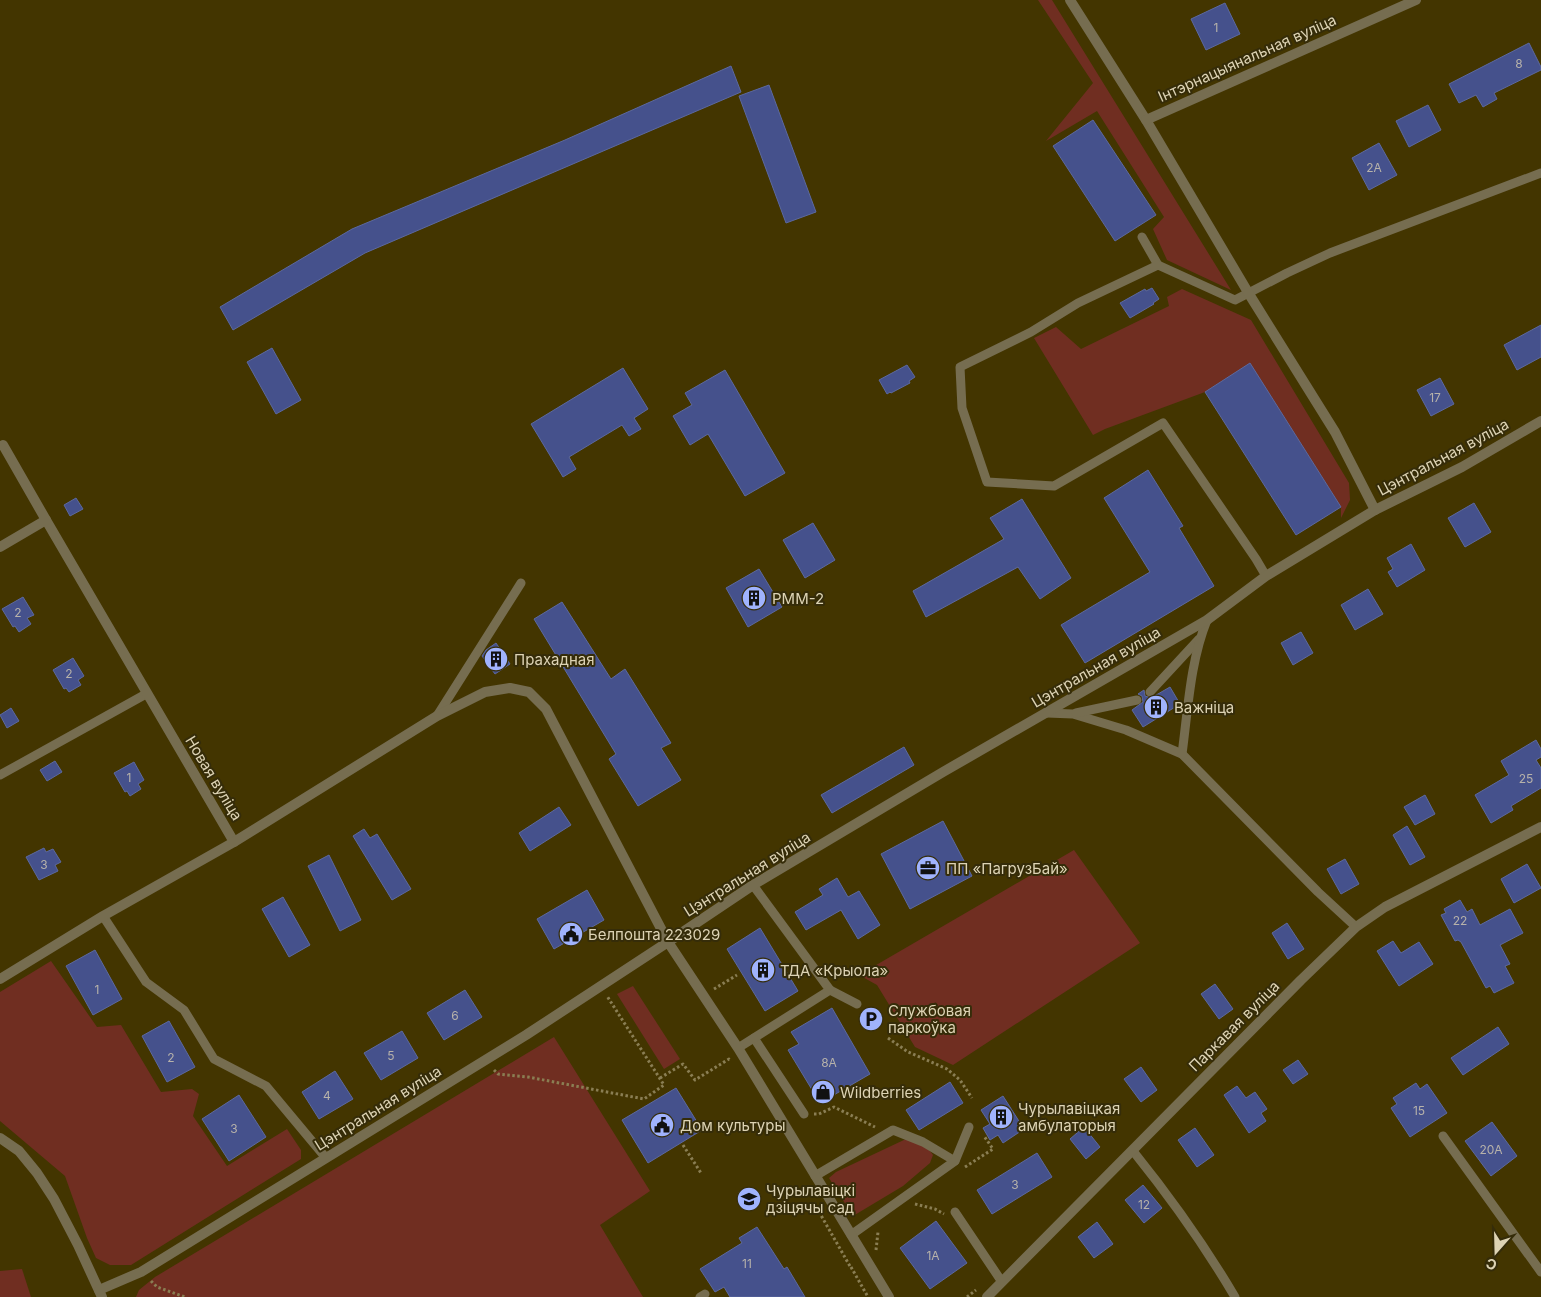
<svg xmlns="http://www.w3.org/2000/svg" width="1541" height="1297" font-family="Inter,sans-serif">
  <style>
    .green { fill: #702e21 }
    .building { fill: #45518c; stroke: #5c699f }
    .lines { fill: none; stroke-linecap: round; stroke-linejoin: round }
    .path { stroke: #8a7e53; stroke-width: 3; stroke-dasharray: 2.5 2.5; stroke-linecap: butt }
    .service { stroke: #766d50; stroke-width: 9 }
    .minor { stroke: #766d50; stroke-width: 10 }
    .tertiary { stroke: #766d50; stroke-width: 10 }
    .labels { text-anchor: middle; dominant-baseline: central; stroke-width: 4; stroke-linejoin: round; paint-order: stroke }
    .number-label { font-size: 12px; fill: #b7b2aa }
    .street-label { font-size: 15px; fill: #ddd3b4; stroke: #352c09 }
    .poi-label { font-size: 15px; fill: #ddd3b4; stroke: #352c09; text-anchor: start }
  </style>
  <rect width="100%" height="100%" fill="#433500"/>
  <g class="green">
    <polygon points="1038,0 1052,0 1231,290 1167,260 1153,229 1164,217 1097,111 1046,141 1093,83"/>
    <polygon points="1182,289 1251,320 1349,483 1350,500 1341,518 1341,507 1250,364 1205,392 1105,429 1093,435 1034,338 1056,327 1081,349 1169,306 1167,297"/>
    <polygon points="1074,850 1140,943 953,1065 915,1047 877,985 859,975"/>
    <polygon points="51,961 97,1027 121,1025 161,1092 192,1089 199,1094 193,1116 227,1166 287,1129 301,1150 301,1159 131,1265 110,1265 96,1258 87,1238 65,1176 0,1121 0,992"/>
    <polygon points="633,986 680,1059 664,1069 617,994"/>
    <polygon points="554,1037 650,1191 600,1225 643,1297 136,1297 139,1290 155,1277"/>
    <path d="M906 1139C915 1143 928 1146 933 1155L930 1163 903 1186 853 1216 829 1178 836 1172Z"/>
    <polygon points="22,1269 31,1297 0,1297 0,1271"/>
  </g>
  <g class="building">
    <polygon points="1225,3 1240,34 1206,50 1191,19"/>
    <polygon points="1529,43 1541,67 1541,70 1494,93 1497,99 1483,107 1476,95 1459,103 1449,84"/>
    <polygon points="731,66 741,92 365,253 233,330 220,307 352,229 565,140"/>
    <polygon points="769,85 816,212 786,223 739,96"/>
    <polygon points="1428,105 1441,130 1409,147 1396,121"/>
    <polygon points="1093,120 1156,215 1115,241 1053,146"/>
    <polygon points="1379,143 1397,175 1369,190 1352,158"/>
    <polygon points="1152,288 1159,299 1153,303 1154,304 1130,318 1120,303 1145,289 1146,291"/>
    <polygon points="1541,325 1541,357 1517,370 1504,345"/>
    <polygon points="272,348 301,400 276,414 247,362"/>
    <polygon points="1250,363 1341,507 1296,535 1205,392"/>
    <polygon points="907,365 915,377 909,381 910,383 891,393 890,392 887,394 879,380"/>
    <polygon points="623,368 648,409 634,418 641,429 629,436 622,425 569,457 576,469 563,477 531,424"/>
    <polygon points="725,370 785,473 745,496 708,434 690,445 673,416 692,405 685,393"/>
    <polygon points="1440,378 1454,404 1431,416 1417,390"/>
    <polygon points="1148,470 1183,526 1179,528 1214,586 1085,663 1061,625 1150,572 1104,498"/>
    <polygon points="76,498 83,509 70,516 64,505"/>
    <polygon points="1022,499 1071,578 1040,599 1018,567 926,617 913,591 1004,539 990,518"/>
    <polygon points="1474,503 1491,532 1465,547 1448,518"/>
    <polygon points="813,523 835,560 805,578 783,540"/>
    <polygon points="1411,544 1425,570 1397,587 1388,572 1393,569 1387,558"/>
    <polygon points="759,569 782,607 748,627 726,588"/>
    <polygon points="1368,589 1383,614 1355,630 1341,605"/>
    <polygon points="23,597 34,615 27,618 31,624 19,632 15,626 13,627 2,609"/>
    <polygon points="562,602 611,679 625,669 671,743 661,748 681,780 638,806 609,759 616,754 534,619"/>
    <polygon points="1301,632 1313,653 1293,665 1281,643"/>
    <polygon points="496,643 510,664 495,674 482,656 486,650"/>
    <polygon points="73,658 84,676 78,680 81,685 69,692 66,688 64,689 53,670"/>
    <polygon points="1170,687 1180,704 1143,727 1132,710 1143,702 1142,696 1138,694 1144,690 1145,696 1151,698"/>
    <polygon points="11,708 19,721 7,728 0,715"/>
    <polygon points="1536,740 1541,749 1541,757 1536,760 1541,768 1541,788 1511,806 1513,810 1491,823 1475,795 1509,775 1501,761"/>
    <polygon points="904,747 914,765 832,813 821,795"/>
    <polygon points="55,761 62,772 47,781 40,770"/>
    <polygon points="134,762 144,780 138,784 141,789 130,796 127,791 125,792 114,773"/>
    <polygon points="1425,795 1435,814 1415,825 1404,807"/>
    <polygon points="559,807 571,825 530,851 519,833"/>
    <polygon points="943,821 972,876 910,909 881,854"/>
    <polygon points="1407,826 1425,857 1410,865 1393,835"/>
    <polygon points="364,829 370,838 377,834 411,889 392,900 353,836"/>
    <polygon points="44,848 46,852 53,849 61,862 55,865 58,871 39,880 26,857"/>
    <polygon points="329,855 361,920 340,931 308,866"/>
    <polygon points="1345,859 1359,884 1341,894 1327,869"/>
    <polygon points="1527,864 1541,888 1514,903 1501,879"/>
    <polygon points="837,878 848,897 859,891 880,925 858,939 841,910 806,930 795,912 823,895 819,889"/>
    <polygon points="587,890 604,920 554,949 537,919"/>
    <polygon points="283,897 310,945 289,957 262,909"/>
    <polygon points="1460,900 1467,912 1472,909 1480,925 1510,909 1523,933 1500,945 1510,964 1505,966 1514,983 1494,993 1490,986 1486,988 1461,942 1458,940 1455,941 1441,915 1446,913 1444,909"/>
    <polygon points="1287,923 1304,949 1288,959 1272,933"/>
    <polygon points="760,928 798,991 765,1011 727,949"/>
    <polygon points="1393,941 1401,953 1419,942 1433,964 1399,986 1377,951"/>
    <polygon points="95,950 122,999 93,1015 66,966"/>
    <polygon points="1215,984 1233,1009 1219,1019 1201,994"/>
    <polygon points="465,990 482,1017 444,1040 427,1013"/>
    <polygon points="832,1008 870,1074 820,1103 788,1050 799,1044 791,1032"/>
    <polygon points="169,1021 195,1067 167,1082 142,1036"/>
    <polygon points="1498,1027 1509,1044 1463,1075 1451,1058"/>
    <polygon points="402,1031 418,1058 381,1080 364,1053"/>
    <polygon points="1298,1060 1308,1074 1293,1084 1283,1070"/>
    <polygon points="1141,1067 1157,1090 1141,1102 1124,1079"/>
    <polygon points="335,1071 353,1099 319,1119 302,1092"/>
    <polygon points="950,1082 963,1103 919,1130 906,1110"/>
    <polygon points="1416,1083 1420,1089 1427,1084 1447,1113 1410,1137 1391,1108 1397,1104 1393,1098"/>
    <polygon points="1237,1086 1246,1098 1255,1092 1267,1109 1261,1113 1266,1121 1249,1133 1224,1095"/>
    <polygon points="676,1088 702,1130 648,1163 622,1120"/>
    <polygon points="239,1095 266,1137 229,1161 202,1119"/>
    <polygon points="1003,1096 1024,1129 1003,1143 998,1135 990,1140 983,1128 990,1124 981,1110"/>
    <polygon points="1492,1122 1517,1156 1491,1176 1465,1141"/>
    <polygon points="1084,1127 1100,1147 1086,1159 1070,1139"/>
    <polygon points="1195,1128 1214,1155 1197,1167 1178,1140"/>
    <polygon points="1037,1153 1052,1177 992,1214 977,1190"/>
    <polygon points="1143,1185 1162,1208 1144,1223 1125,1200"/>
    <polygon points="936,1221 967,1263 930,1289 900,1248"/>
    <polygon points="1097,1222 1113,1244 1094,1258 1078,1237"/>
    <polygon points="757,1227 784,1269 787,1267 805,1297 730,1297 724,1287 715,1292 700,1269 742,1243 739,1238"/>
  </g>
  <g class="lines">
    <g class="path">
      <polyline points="714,989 737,975"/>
      <polyline points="888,1038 908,1052 947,1069 960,1080 972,1098"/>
      <polyline points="494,1070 498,1074 528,1077 644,1099 664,1085 607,996"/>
      <polyline points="660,1078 683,1064 695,1080 729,1059 730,1060"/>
      <polyline points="814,1114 819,1114 834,1107 875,1127"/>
      <polyline points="683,1145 701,1173"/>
      <polyline points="965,1167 993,1149 984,1136"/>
      <polyline points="814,1203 851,1268"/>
      <polyline points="915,1204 935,1209 944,1214"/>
      <polyline points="876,1250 878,1232"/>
      <polyline points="851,1267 868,1297"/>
      <polyline points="151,1281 157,1287 185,1297"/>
      <polyline points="967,1297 976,1290"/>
    </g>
    <g class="service">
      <polyline points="1142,237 1158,265"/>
      <polyline points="1266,576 1256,559 1163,423 1054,486 987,482 962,408 960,367 1031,332 1078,303 1158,265 1235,300 1287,273 1330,253 1541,173"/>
      <polyline points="1150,692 1199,639"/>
      <polyline points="1047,713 1073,714 1126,730 1182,754 1318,892 1356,927"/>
      <polyline points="1076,713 1137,700"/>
      <polyline points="437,716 521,583"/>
      <path d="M1182 754C1188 710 1190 662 1207 620"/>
      <polyline points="0,775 146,694"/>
      <polyline points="103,916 146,982 184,1010 214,1059 266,1086 326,1158"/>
      <polyline points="830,990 857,1004"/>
      <polyline points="754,1038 804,1114"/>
      <polyline points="738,1048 830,990 753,885"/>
      <polyline points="1443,1136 1541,1272"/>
      <path d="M1133 1151C1170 1197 1205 1246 1235 1297"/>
      <polyline points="815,1176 893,1130 923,1142 955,1161"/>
      <polyline points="955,1212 1002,1282"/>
      <polyline points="851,1235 955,1161 969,1127"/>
      <polyline points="700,1297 705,1294"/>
    </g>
    <g class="minor">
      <polyline points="1070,0 1146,120 1249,294 1335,432 1375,510"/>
      <polyline points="1146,120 1416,0"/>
      <polyline points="46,520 234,842"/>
      <polyline points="0,547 46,520 3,445"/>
      <polyline points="0,979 103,916 234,842 437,716 485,692 510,688 529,692 546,709 668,942 753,885 943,772 1207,620 1266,576 1375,510 1462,467 1541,421"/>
    </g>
    <g class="tertiary">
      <polyline points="0,1138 19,1151 37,1173 54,1199 78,1245 102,1297"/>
      <polyline points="99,1290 141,1272 526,1035 668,942 738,1048 889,1297"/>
      <polyline points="987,1297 1301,980 1356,927 1385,907 1541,827"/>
    </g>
  </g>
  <defs>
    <g id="building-disc" transform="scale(1.25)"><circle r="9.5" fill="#a0b3fd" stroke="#352c09"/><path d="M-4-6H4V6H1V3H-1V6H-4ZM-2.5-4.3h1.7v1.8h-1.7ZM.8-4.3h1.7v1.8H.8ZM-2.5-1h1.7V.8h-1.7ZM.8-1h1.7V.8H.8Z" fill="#111"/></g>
    <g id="office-disc" transform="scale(1.25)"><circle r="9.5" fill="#a0b3fd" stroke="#352c09"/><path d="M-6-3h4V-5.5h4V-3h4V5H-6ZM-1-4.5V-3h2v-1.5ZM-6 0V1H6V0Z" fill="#111"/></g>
    <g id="civic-disc" transform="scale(1.25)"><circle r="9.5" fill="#a0b3fd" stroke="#352c09"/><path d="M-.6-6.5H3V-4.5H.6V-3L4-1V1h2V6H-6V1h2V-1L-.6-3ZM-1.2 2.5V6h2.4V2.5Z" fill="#111"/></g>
    <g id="parking-disc" transform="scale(1.25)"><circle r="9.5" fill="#a0b3fd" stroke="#352c09"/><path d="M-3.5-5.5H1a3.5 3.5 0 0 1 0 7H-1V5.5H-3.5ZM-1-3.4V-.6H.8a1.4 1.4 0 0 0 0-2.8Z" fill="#111"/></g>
    <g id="shop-disc" transform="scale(1.25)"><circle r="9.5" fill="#a0b3fd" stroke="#352c09"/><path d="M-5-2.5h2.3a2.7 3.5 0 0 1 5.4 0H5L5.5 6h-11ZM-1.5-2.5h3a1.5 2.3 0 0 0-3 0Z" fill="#111"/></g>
    <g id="school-disc" transform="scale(1.25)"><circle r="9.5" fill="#a0b3fd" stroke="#352c09"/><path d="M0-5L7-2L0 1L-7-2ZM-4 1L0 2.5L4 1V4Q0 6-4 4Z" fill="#111"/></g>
  </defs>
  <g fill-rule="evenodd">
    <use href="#building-disc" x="754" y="598"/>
    <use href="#building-disc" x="496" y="659"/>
    <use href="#building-disc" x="1156" y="707"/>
    <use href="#office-disc" x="928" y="868"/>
    <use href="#civic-disc" x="571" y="934"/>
    <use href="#building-disc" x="763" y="970"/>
    <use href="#parking-disc" x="871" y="1019"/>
    <use href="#shop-disc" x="823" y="1092"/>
    <use href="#building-disc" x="1001" y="1117"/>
    <use href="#civic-disc" x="662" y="1125"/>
    <use href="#school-disc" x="749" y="1199"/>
  </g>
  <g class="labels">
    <g class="number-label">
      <text x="1216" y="27">1</text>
      <text x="1519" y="63">8</text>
      <text x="1374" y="167">2А</text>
      <text x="1435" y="397">17</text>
      <text x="18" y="612">2</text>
      <text x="69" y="673">2</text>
      <text x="129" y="777">1</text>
      <text x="1526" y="778">25</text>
      <text x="44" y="864">3</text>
      <text x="1460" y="920">22</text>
      <text x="97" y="989">1</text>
      <text x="455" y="1015">6</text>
      <text x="391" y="1055">5</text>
      <text x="171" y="1057">2</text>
      <text x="829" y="1062">8А</text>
      <text x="327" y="1095">4</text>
      <text x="1419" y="1110">15</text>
      <text x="234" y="1128">3</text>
      <text x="1491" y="1149">20А</text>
      <text x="1015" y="1184">3</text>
      <text x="1144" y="1204">12</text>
      <text x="933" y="1255">1А</text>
      <text x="747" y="1263">11</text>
    </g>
    <g class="street-label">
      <text transform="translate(1247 58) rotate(-24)">Інтэрнацыянальная вуліца</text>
      <text transform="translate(1443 457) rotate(-28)">Цэнтральная вуліца</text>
      <text transform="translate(1096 667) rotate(-30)">Цэнтральная вуліца</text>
      <text transform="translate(214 778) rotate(59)">Новая вуліца</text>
      <text transform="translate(747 874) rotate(-32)">Цэнтральная вуліца</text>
      <text transform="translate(1234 1026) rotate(-45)">Паркавая вуліца</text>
      <text transform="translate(378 1108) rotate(-32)">Цэнтральная вуліца</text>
    </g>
    <g class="poi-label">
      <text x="772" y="598">РММ-2</text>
      <text x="514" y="659">Прахадная</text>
      <text x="1174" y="707">Важніца</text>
      <text x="946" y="868">ПП «ПагрузБай»</text>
      <text x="588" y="934">Белпошта 223029</text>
      <text x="780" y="970">ТДА «Крыола»</text>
      <text x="888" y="1010">Службовая<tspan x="888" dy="17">паркоўка</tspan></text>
      <text x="840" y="1092">Wildberries</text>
      <text x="1018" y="1108">Чурылавіцкая<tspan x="1018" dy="17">амбулаторыя</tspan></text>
      <text x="680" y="1125">Дом культуры</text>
      <text x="766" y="1190">Чурылавіцкі<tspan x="766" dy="17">дзіцячы сад</tspan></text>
    </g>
  </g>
  <g transform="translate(1496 1252) rotate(200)" stroke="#352c09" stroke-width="4" paint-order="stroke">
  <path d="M0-4L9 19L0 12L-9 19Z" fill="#ddd3b4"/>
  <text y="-8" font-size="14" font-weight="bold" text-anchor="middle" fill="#ddd3b4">С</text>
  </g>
</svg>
